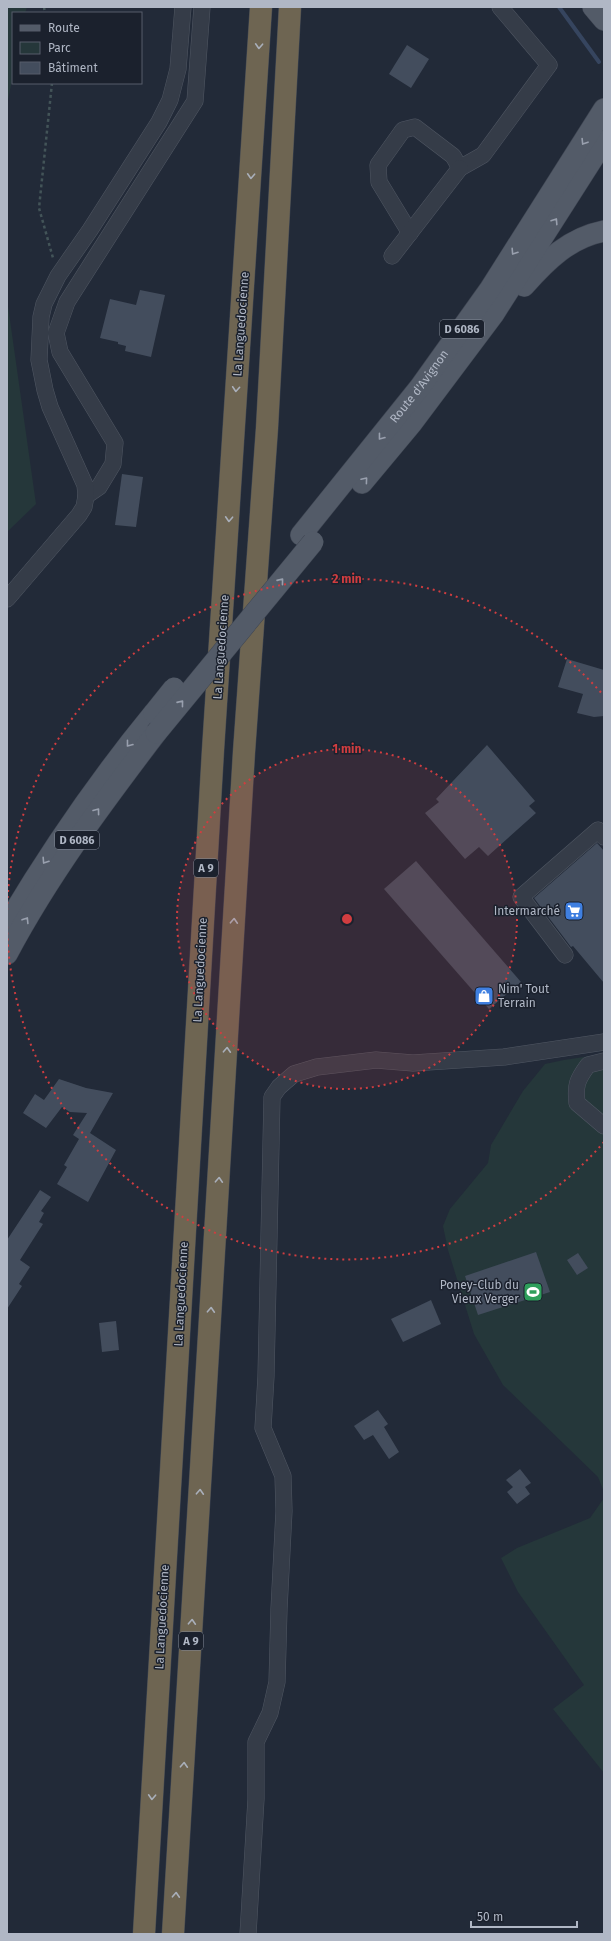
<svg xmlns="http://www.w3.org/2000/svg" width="611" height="1941" font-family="'Fira Sans',sans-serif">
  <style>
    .green { fill: #25373a }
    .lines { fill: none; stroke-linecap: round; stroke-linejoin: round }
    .stream { stroke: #36455f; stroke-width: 4 }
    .building { fill: #434d5d }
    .minor-casing { stroke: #505763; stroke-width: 17 }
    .major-casing { stroke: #3e4552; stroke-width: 22 }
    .highway-casing { stroke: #404753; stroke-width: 23 }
    .path { stroke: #435458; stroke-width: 2.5; stroke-dasharray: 3 3; stroke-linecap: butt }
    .minor { stroke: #353c48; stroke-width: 16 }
    .major { stroke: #535b68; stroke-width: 21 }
    .highway { stroke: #6e6552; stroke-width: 22 }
    .major-bridge-casing { stroke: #3e4552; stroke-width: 22; stroke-linecap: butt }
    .major-bridge { stroke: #535b68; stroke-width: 21 }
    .oneway { stroke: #a9afba }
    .oneway2 { stroke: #99a0ae }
    .ring { fill: none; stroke: #d03d40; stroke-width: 2; stroke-dasharray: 2 4 }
    .labels { text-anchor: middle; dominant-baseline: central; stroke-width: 3; stroke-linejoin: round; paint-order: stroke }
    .shield { fill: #1b212d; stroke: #838a97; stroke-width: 1 }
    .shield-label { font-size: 11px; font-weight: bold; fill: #b0b7c5 }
    .street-label { font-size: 12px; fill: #b0b7c5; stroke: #1b212d }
    .poi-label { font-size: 12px; fill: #b0b7c5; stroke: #1b212d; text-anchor: end }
    .centre { fill: #d03d40; stroke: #1b212d; stroke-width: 2 }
    .ring-label { font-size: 12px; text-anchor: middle; font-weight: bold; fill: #d03d40; stroke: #1b212d; stroke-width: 3; stroke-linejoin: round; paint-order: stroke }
  </style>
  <rect width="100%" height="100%" fill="#222a38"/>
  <g class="green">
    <polygon points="7,7 27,7 25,13 13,13 13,75 7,105"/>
    <polygon points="7,299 36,504 7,532"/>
    <polygon points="604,1054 604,1492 598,1477 503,1385 474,1334 448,1250 443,1226 450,1209 488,1163 491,1145 523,1091 545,1064 564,1060"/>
    <polygon points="604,1498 604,1773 553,1709 584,1685 518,1592 501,1558 517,1548 590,1518"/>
  </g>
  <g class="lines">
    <polyline class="stream" points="559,7 599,62"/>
  </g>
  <g class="building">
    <polygon points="407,45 429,59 411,88 389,74"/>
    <polygon points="140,290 165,295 151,357 125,351 126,346 118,344 118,342 100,338 110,299 136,305"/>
    <polygon points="122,474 143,477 136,527 115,525"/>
    <polygon points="567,659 604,670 604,716 594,717 577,713 583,694 558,687"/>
    <polygon points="487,745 535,801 529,806 536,813 488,856 479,847 465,859 425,813 439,802 436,799"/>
    <polygon points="597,843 604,851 604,983 573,946 571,947 534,898"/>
    <polygon points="416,861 521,982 489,1009 384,889"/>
    <polygon points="59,1079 86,1088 113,1093 90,1133 116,1150 88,1202 57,1184 67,1167 64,1165 79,1139 73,1135 87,1113 70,1112 62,1107 46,1128 23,1113 35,1094 44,1100"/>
    <polygon points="40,1190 51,1197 41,1211 44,1213 39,1222 43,1224 20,1260 30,1267 19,1284 22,1286 7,1309 7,1240"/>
    <polygon points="536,1252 550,1292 478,1315 465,1276"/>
    <polygon points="578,1253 588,1268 577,1275 567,1260"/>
    <polygon points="431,1300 441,1324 403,1342 391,1319"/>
    <polygon points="116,1321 119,1350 102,1352 99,1323"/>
    <polygon points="378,1410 388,1424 384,1427 399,1452 389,1459 373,1435 364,1440 354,1426"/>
    <polygon points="520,1469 531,1483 525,1487 530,1494 517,1504 507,1492 513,1487 506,1480"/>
  </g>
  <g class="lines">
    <g class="minor-casing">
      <g id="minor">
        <polyline points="410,233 379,182 378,165 403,130 415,127 453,156 460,168 483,155 549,65 500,7"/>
        <polyline points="392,256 460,168"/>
        <polyline points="86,496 99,487 113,464 115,443 60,352 56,333 67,302 195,101 202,7"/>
        <polyline points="7,599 79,515 84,507 86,496 85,485 50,407 45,390 39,360 41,317 44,304 58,276 90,230 159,122 170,100 178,69 183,7"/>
        <polyline points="565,955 521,897 598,830 604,837"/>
        <path d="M604 1061 588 1065C577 1080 575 1085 577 1103L604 1126"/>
        <polyline points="248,1934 256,1799 256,1742 270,1713 277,1682 279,1609 284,1511 283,1476 263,1428 266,1376 272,1097 279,1087 294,1074 317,1067 376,1060 413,1063 504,1057 604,1042"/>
      </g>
    </g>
    <g class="major-casing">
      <g id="major">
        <polyline points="593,7 604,20"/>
        <path d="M524 286C547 260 569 238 604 231"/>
        <polyline points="362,483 412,423 493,315 604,141"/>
        <path id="s1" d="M301 535 420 387 490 289 604 109"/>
        <path d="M7 924C51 850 99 780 154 713"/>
        <path d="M7 954C49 875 102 804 156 733"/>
      </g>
    </g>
    <g class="highway-casing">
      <g id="highway">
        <polyline points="144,1934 213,750 261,7"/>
        <polyline points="173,1934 244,752 267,428 290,7"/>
      </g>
    </g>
    <g class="path">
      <polyline points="44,7 45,13"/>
      <polyline points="52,83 39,208 53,258"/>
    </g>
    <use href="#minor" class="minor"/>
    <use href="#major" class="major"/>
    <use href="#highway" class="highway"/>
    <g class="major-bridge-casing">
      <g id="major-bridge">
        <polyline points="154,713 174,688"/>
        <polyline points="156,733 313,542"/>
      </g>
    </g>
    <use href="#major-bridge" class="major-bridge"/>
  </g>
  <defs><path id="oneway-chevron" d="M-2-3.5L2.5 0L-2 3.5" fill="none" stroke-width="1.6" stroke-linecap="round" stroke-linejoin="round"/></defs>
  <g class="oneway">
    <use href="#oneway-chevron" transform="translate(259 46) rotate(93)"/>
    <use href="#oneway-chevron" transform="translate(251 176) rotate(93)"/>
    <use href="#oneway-chevron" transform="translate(236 389) rotate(94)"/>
    <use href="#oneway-chevron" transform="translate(229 519) rotate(93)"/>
    <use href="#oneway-chevron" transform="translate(234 921) rotate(-87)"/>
    <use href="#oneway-chevron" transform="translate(227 1050) rotate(-87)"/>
    <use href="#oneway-chevron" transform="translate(219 1180) rotate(-87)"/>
    <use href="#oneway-chevron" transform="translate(211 1310) rotate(-87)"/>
    <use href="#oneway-chevron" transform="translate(200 1492) rotate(-87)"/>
    <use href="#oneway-chevron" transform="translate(192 1622) rotate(-87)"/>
    <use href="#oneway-chevron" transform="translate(184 1765) rotate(-87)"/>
    <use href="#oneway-chevron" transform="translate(152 1797) rotate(93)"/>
    <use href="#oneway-chevron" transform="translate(176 1895) rotate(-87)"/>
  </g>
  <g class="oneway2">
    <use href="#oneway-chevron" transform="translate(584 142) rotate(122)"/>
    <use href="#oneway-chevron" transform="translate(555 221) rotate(-57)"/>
    <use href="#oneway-chevron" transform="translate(514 252) rotate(123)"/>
    <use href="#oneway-chevron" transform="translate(381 437) rotate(128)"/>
    <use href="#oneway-chevron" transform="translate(365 480) rotate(-50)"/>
    <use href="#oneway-chevron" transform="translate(281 581) rotate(-51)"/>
    <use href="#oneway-chevron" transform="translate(181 703) rotate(-51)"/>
    <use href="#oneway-chevron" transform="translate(129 744) rotate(128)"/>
    <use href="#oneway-chevron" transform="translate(97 811) rotate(-53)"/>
    <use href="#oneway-chevron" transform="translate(45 861) rotate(123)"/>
    <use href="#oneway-chevron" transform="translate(26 920) rotate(-58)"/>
  </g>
  <circle cx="347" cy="919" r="170" fill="#d03d40" fill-opacity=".12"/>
  <g class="ring">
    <circle cx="347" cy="919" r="170"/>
    <path d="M604 1142A340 340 0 0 1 7 922M7 916A340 340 0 0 1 604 696"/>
  </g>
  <defs>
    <g id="supermarket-square" transform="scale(1)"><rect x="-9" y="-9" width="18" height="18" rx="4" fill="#3f7fe0" stroke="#1b212d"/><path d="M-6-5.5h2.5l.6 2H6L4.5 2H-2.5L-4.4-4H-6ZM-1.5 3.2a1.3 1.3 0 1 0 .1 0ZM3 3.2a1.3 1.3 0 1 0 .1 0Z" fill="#fff"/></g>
    <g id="shop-square" transform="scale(1)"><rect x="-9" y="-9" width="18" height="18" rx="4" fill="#3f7fe0" stroke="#1b212d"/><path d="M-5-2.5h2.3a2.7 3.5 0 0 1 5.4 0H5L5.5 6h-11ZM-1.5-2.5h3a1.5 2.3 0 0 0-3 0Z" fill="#fff"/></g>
    <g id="stadium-square" transform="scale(1)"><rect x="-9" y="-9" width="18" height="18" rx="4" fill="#2e9e5b" stroke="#1b212d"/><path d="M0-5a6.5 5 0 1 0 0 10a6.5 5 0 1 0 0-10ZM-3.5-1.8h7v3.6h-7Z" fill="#fff"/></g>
  </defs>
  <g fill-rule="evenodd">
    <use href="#supermarket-square" x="574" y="911"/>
    <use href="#shop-square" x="484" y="996"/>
    <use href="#stadium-square" x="533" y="1292"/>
  </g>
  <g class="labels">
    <g class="shield">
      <rect x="440" y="320" width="44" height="18" rx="3"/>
      <rect x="55" y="831" width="44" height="18" rx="3"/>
      <rect x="194" y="859" width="24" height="18" rx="3"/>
      <rect x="179" y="1632" width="24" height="18" rx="3"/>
    </g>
    <g class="shield-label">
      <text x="462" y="329">D 6086</text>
      <text x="77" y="840">D 6086</text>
      <text x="206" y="868">A 9</text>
      <text x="191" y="1641">A 9</text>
    </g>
    <g class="street-label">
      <text transform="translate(241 324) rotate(-86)">La Languedocienne</text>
      <text stroke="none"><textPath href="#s1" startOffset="190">Route d'Avignon</textPath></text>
      <text transform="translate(221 647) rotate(-86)">La Languedocienne</text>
      <text transform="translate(200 970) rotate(-87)">La Languedocienne</text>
      <text transform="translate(181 1294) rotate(-87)">La Languedocienne</text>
      <text transform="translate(162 1617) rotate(-87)">La Languedocienne</text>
    </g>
    <g class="poi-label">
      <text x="560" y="911">Intermarché</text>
      <text x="498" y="989" text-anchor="start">Nim' Tout<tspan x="498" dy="14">Terrain</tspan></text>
      <text x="519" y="1285">Poney-Club du<tspan x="519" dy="14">Vieux Verger</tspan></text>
    </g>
  </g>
  <circle cx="347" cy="919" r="6" class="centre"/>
  <g class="ring-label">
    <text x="347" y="583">2 min</text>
    <text x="347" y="753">1 min</text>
  </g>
  <rect width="611" height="1941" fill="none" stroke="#b0b7c5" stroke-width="16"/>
  <rect x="12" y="12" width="130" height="72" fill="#1b212d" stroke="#575d6a"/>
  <rect x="20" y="25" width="20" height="6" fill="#535b68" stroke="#575d6a"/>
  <text x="48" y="32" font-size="12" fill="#b0b7c5">Route</text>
  <rect x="20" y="42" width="20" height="12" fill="#25373a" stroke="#575d6a"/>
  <text x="48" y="52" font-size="12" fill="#b0b7c5">Parc</text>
  <rect x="20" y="62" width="20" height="12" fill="#434d5d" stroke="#575d6a"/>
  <text x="48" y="72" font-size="12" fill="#b0b7c5">Bâtiment</text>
  <path d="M471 1921v6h106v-6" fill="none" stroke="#b0b7c5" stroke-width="2"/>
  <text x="477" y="1921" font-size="12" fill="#b0b7c5" stroke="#1b212d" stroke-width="3" paint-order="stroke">50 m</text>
</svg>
